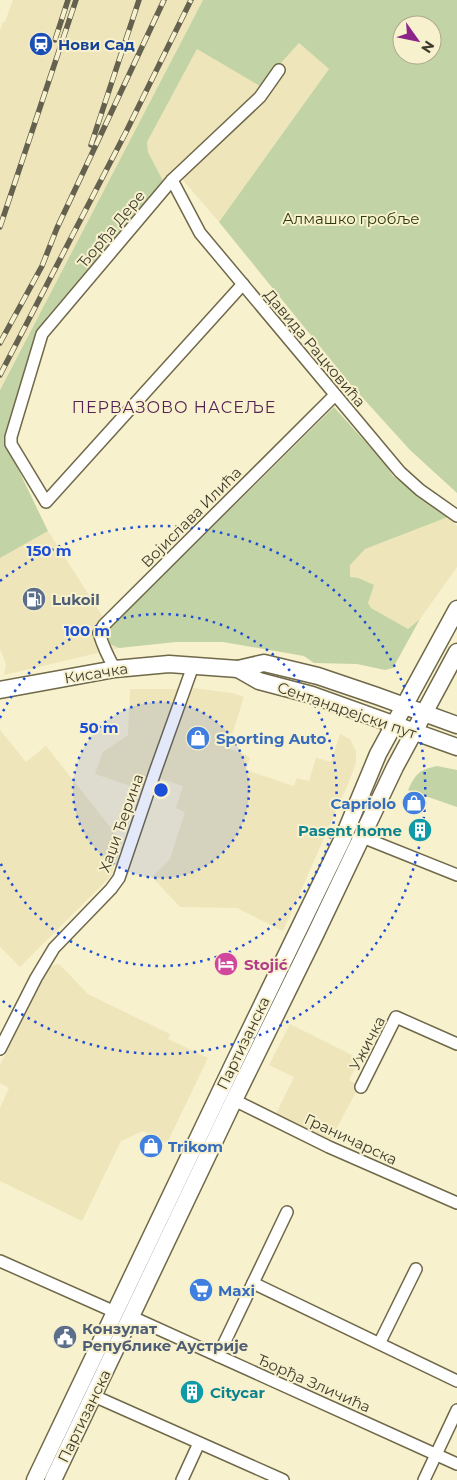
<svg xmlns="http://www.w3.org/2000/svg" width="457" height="1480" font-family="Montserrat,sans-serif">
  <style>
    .built { fill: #eee5ba }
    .green { fill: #c2d3a6; fill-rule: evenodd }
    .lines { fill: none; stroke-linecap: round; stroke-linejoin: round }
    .street-casing { stroke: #6f6849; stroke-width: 14 }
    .secondary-casing { stroke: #6f6849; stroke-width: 19 }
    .street { stroke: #fff; stroke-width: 11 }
    .secondary { stroke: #fff; stroke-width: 16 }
    .rail-casing { stroke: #64614e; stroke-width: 5.5 }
    .rail { stroke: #f8f1ce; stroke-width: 4; stroke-dasharray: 11; stroke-linecap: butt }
    .ring { fill: none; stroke: #1d4ed8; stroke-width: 2.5; stroke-dasharray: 2.5 5 }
    .labels { text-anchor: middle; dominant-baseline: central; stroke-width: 4; stroke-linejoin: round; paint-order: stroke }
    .transit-label { font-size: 15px; font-weight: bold; fill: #164399; stroke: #f8f1ce; text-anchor: start }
    .park-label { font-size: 15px; fill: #2d3b0c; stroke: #f8f1ce }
    .street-label { font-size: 15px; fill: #3f3c2e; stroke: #f8f1ce }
    .service-label { font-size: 15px; font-weight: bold; fill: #4e5e75; stroke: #f8f1ce; text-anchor: start }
    .shop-label { font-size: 15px; font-weight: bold; fill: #366cbe; stroke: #f8f1ce; text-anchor: start }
    .culture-label { font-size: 15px; font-weight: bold; fill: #0d838f; stroke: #f8f1ce; text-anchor: end }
    .hotel-label { font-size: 15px; font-weight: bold; fill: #b23c85; stroke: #f8f1ce; text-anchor: start }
    .neighbourhood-label { font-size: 16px; letter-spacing: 1px; fill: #552353; stroke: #f8f1ce }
    .centre { fill: #1d4ed8; stroke: #f8f1ce; stroke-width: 2.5 }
    .ring-label { font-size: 15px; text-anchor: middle; font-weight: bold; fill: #1d4ed8; stroke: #f8f1ce; stroke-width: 4; stroke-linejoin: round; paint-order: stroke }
  </style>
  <rect width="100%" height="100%" fill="#f8f1ce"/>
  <g class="built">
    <polygon points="13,0 203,0 0,389 0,30 3,22 5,22"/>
    <polygon points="299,43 329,69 219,222 182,179 163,181 148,152 147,142 197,49 260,86"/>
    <polygon points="448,517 457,526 457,567 420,619 408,630 371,608 336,560"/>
    <polygon points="48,531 110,628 107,636 110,644 119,648 4,675 6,664 0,649 0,558"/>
    <polygon points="193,688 232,693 244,697 228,748 246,755 250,758 246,770 294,786 297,778 309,781 316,758 331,762 340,734 350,739 356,751 356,763 348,784 283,931 237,908 180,907 152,877 170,859 185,812 176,808 183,786 159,778"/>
    <polygon points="130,689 180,689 143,790 95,774 103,752 128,735"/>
    <polygon points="0,730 26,762 46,746 122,842 111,876 20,967 0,947"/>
    <polygon points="59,964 88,994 170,1034 168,1039 208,1058 167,1143 143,1131 121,1141 82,1221 0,1181 0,1108 9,1088 0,1083 0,1065 50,966"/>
    <polygon points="290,1024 360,1059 349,1080 359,1086 330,1141 276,1114 294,1077 269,1065"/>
  </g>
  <g class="green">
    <path d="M203 0H457V493L410 450 352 386 219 222 329 69 299 43 260 86 197 49 147 142 148 152 163 181 48 316 37 333 4 440 48 531 0 558V390ZM402 25H432V55H402Z"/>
    <polygon points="334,407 386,465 393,476 448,517 365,549 350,565 350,577 358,578 374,585 368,603 371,608 408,629 420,619 393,668 385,670 357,664 314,663 304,656 223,642 176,642 119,648 110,644 107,636 110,628"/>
    <path d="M437 766 457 770V807L408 790C416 773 419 770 437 766Z"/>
  </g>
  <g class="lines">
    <g class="street-casing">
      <g id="street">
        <polyline points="172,180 200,233 400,472 420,490 457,516"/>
        <polyline points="243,284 46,502 11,444 11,437 42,334 172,180 260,97 279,70"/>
        <path d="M115 669C108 657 103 646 99 633L104 625 335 395"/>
        <polyline points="362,837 457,875"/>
        <polyline points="0,1049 36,978 54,948 111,889 119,878 155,772 193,666"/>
        <polyline points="361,1087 396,1017 457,1044"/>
        <polyline points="234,1100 329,1147 457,1203"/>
        <polyline points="0,1261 115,1312"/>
        <polyline points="253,1283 457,1381"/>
        <polyline points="132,1317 457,1464"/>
        <polyline points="380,1342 416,1269"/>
        <polyline points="218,1356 287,1212"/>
        <polyline points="94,1396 283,1480"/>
        <polyline points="182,1480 199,1443"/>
        <polyline points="424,1480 457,1410"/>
      </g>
    </g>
    <g class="secondary-casing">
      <g id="secondary">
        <polyline points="238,669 259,681 312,695 457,747"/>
        <polyline points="0,690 115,669 169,664 238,669 264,663 318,676 377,696 457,725"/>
        <polyline points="35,1480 232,1067 343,838 378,754 457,609"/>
        <polyline points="53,1480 234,1100 315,935 395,767 457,652"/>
      </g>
    </g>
    <use href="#street" class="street"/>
    <use href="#secondary" class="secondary"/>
    <g class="rail-casing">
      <g id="rail">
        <polyline points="55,40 68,0"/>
        <polyline points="91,145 139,0"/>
        <polyline points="0,227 76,0"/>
        <polyline points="0,343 42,266 57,228 164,0"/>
        <polyline points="0,375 126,132 191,0"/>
      </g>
    </g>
    <use href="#rail" class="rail"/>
  </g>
  <circle cx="161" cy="790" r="88" fill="#1d4ed8" fill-opacity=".12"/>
  <g class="ring">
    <circle cx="161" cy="790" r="88"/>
    <path d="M0 718A176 176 0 1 1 0 862"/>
    <path d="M0 581A264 264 0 1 1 0 999"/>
  </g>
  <defs>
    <g id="station-disc" transform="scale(1.25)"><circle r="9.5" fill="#1a4fb4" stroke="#f8f1ce"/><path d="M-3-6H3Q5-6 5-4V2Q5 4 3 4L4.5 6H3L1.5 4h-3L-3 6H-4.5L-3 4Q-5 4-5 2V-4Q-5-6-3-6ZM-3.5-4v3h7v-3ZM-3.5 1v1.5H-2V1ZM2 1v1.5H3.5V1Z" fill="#fff"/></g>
    <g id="fuel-disc" transform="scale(1.25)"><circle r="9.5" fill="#5c6f8a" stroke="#f8f1ce"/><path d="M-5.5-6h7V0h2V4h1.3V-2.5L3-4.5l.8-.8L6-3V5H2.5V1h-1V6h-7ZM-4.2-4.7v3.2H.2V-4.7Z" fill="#fff"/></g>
    <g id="shop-disc" transform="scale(1.25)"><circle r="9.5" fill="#3f7fe0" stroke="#f8f1ce"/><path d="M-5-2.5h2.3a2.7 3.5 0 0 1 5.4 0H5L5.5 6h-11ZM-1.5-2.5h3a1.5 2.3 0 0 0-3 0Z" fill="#fff"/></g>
    <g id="building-disc" transform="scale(1.25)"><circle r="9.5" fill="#0f9aa8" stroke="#f8f1ce"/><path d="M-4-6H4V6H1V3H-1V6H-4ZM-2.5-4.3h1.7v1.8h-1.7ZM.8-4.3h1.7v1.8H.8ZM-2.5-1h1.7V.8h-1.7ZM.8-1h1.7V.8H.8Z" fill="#fff"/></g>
    <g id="hotel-disc" transform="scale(1.25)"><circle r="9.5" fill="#d1479c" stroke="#f8f1ce"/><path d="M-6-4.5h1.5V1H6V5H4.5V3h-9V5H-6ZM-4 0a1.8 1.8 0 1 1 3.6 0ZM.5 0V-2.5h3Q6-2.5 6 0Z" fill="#fff"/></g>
    <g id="supermarket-disc" transform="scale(1.25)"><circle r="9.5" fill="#3f7fe0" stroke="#f8f1ce"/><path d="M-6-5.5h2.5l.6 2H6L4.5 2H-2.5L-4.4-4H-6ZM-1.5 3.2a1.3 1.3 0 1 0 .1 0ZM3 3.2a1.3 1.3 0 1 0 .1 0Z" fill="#fff"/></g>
    <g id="civic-disc" transform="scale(1.25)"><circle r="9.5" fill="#5c6f8a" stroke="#f8f1ce"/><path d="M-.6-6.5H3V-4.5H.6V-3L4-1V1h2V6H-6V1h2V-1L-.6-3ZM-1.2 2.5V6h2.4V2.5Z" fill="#fff"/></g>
  </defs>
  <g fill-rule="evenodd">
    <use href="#station-disc" x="41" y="44"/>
    <use href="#fuel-disc" x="34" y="599"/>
    <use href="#shop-disc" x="198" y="738"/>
    <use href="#shop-disc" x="414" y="803"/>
    <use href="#building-disc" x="420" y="830"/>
    <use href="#hotel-disc" x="226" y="964"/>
    <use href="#shop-disc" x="151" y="1146"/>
    <use href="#supermarket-disc" x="201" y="1290"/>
    <use href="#civic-disc" x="65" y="1337"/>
    <use href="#building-disc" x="192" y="1392"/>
  </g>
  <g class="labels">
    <g class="transit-label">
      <text x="58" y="44">Нови Сад</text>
    </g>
    <g class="park-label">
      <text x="351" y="218">Алмашко гробље</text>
    </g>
    <g class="street-label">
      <text transform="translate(111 229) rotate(-50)">Ђорђа Дере</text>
      <text transform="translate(315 348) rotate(50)">Давида Рацковића</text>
      <text transform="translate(191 517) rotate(-45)">Војислава Илића</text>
      <text transform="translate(96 673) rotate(-9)">Кисачка</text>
      <text transform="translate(347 710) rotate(19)">Сентандрејски пут</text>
      <text transform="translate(121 823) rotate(-70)">Хаџи Ђерина</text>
      <text transform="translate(243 1043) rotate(-64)">Партизанска</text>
      <text transform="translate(367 1043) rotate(-62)">Ужичка</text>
      <text transform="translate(351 1139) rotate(25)">Граничарска</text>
      <text transform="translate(314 1383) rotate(24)">Ђорђа Зличића</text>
      <text transform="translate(84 1416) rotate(-64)">Партизанска</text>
    </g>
    <g class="service-label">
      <text x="52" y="599">Lukoil</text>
      <text x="82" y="1328">Конзулат<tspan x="82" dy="17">Републике Аустрије</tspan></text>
    </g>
    <g class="shop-label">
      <text x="216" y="738">Sporting Auto</text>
      <text x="396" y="803" text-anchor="end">Capriolo</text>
      <text x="168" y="1146">Trikom</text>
      <text x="218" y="1290">Maxi</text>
    </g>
    <g class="culture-label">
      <text x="402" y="830">Pasent home</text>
      <text x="210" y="1392" text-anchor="start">Citycar</text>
    </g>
    <g class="hotel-label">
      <text x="244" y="964">Stojić</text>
    </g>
    <g class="neighbourhood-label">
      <text x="174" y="407">ПЕРВАЗОВО НАСЕЉЕ</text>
    </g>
  </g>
  <circle cx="161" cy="790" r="8" class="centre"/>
  <g class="ring-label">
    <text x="49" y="556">150 m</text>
    <text x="87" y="636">100 m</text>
    <text x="99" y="733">50 m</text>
  </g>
  <g transform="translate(417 40) rotate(123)"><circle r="24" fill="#f8f1ce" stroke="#aea98e"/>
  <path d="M0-4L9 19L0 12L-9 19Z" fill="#8d2489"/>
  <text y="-8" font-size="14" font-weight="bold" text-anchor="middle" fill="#3f3c2e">N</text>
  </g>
</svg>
